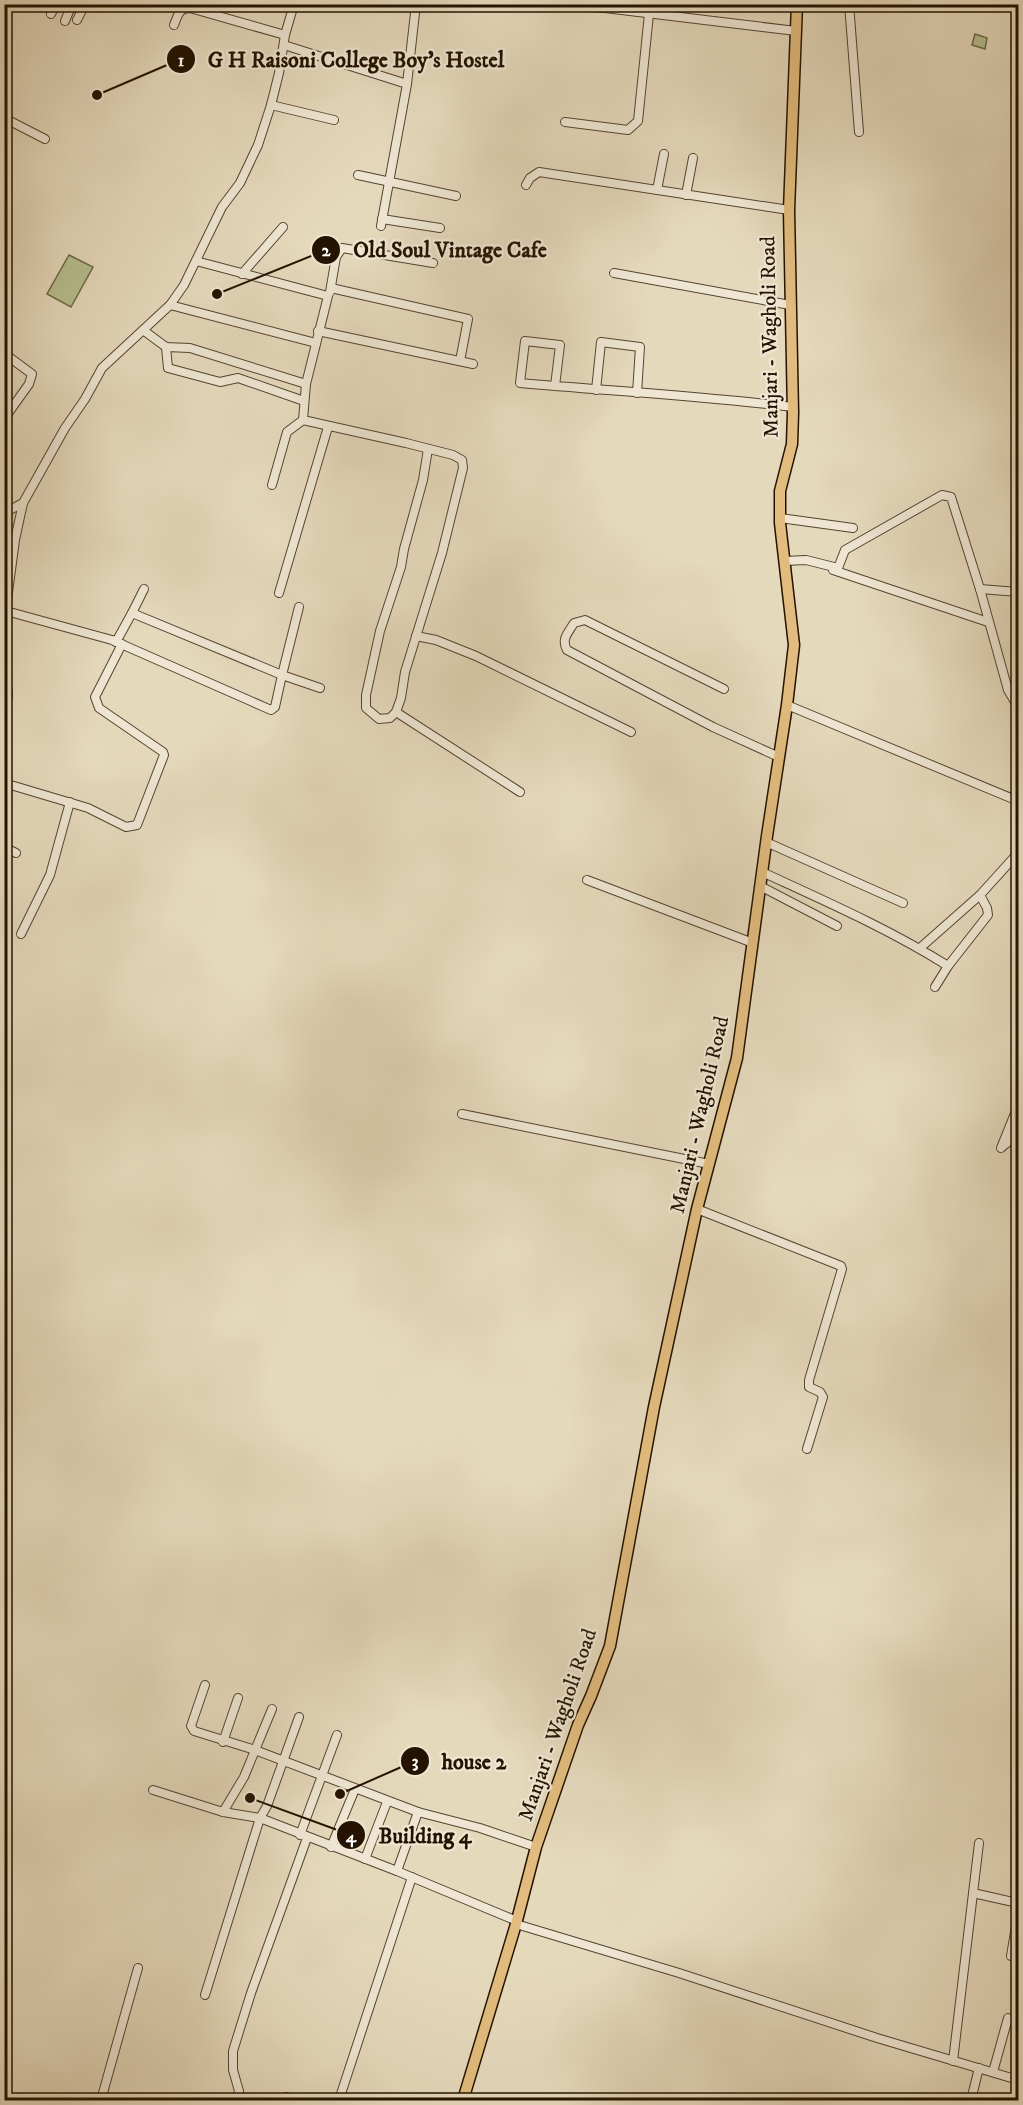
<svg xmlns="http://www.w3.org/2000/svg" width="1023" height="2105" font-family="'IM FELL DW Pica',serif">
  <style>
    .green { fill: #b6bf8f; stroke: #6d6948; stroke-width: 1.5 }
    .lines { fill: none; stroke-linecap: round; stroke-linejoin: round }
    .minor-casing { stroke: #54442f; stroke-width: 10 }
    .major-casing { stroke: #241300; stroke-width: 13 }
    .minor { stroke: #eee6d3; stroke-width: 8 }
    .major { stroke: #e2bc7e; stroke-width: 10 }
    .labels { text-anchor: middle; dominant-baseline: central; stroke-width: 4.5; stroke-linejoin: round; paint-order: stroke }
    .street-label { font-size: 21px; fill: #241300; stroke: #eee6d3 }
    .leader { fill: none; stroke: #241300; stroke-width: 2 }
    .callout-dot { fill: #241300; stroke: #eee6d3; stroke-width: 2 }
    .mark-label { font-size: 18px; text-anchor: middle; font-weight: bold; fill: #fff }
    .callout-label { font-size: 22px; text-anchor: middle; font-weight: bold; fill: #241300; stroke: #eee6d3; stroke-width: 4.5; stroke-linejoin: round; paint-order: stroke }
  </style>
  <rect width="100%" height="100%" fill="#e5d9bc"/>
  <filter id="stains"><feTurbulence type="fractalNoise" baseFrequency=".00333" numOctaves="4"/><feColorMatrix values="0 0 0 0 .2 0 0 0 0 .09 0 0 0 0 .02 0 0 0 .5 -.17"/></filter>
  <radialGradient id="worn" r=".72"><stop offset=".6" stop-color="#630" stop-opacity="0"/><stop offset="1" stop-color="#630" stop-opacity=".3"/></radialGradient>
  <g class="green">
    <polygon points="975,34 987,38 985,49 972,45"/>
    <polygon points="69,255 93,267 71,307 47,294"/>
  </g>
  <g class="lines">
    <g class="minor-casing">
      <g id="minor">
        <polyline points="548,4 605,8 796,31"/>
        <polyline points="849,4 859,132"/>
        <polyline points="51,14 56,4"/>
        <polyline points="77,20 85,4"/>
        <polyline points="65,21 72,4"/>
        <path d="M174 25C178 15 179 8 190 8L285 35"/>
        <polyline points="284,45 407,84"/>
        <polyline points="271,105 334,120"/>
        <polyline points="4,118 45,139"/>
        <polyline points="565,122 628,130 638,121 649,14"/>
        <polyline points="358,175 456,196"/>
        <polyline points="526,185 530,178 539,172 789,210"/>
        <polyline points="657,190 664,154"/>
        <polyline points="686,195 693,158"/>
        <polyline points="382,219 440,228"/>
        <polyline points="381,226 407,84 416,4"/>
        <polyline points="196,261 328,296 306,384 303,420 406,443 453,455 462,460 463,468 442,553 405,672 401,698 396,712 390,718 379,719 366,708 366,695 380,631 401,567 404,549 423,480 428,449"/>
        <polyline points="614,273 790,305"/>
        <polyline points="242,274 283,227"/>
        <polyline points="331,288 468,319 460,361"/>
        <polyline points="330,292 336,257 342,248 433,263"/>
        <polyline points="170,305 316,343"/>
        <polyline points="143,330 166,347 190,348 306,384"/>
        <polyline points="318,331 473,364"/>
        <polyline points="166,347 168,368 220,382 238,378 304,401"/>
        <polyline points="4,358 9,357 32,374 29,384 4,419"/>
        <path d="M555 386 560 345 525 341 520 383C611 391 702 396 793 407"/>
        <polyline points="596,390 601,342 640,347 637,393"/>
        <polyline points="272,485 287,432 303,420"/>
        <polyline points="4,513 23,503"/>
        <polyline points="780,518 853,528"/>
        <polyline points="784,561 806,560 838,568 845,550 942,495 951,497 980,589 1008,690 1018,707"/>
        <polyline points="833,570 988,622"/>
        <polyline points="980,589 1018,592"/>
        <polyline points="279,593 328,427"/>
        <polyline points="6,611 112,640 271,710 275,707 282,675 320,688"/>
        <polyline points="132,613 144,589"/>
        <polyline points="4,622 15,540 23,503 65,428 85,399 102,368 170,305 184,285 222,207 240,183 258,145 271,105 279,73 285,35 294,4"/>
        <polyline points="416,636 436,640 476,656 631,732"/>
        <polyline points="116,642 132,613 282,675 299,607"/>
        <polyline points="4,654 8,695 4,725"/>
        <path d="M724 689 585 620 574 623C568 633 561 639 567 650L713 727 779 757"/>
        <polyline points="787,705 1018,801"/>
        <polyline points="396,712 520,792"/>
        <polyline points="4,783 88,808 126,827 137,825 164,755 163,752 99,708 95,697 122,644"/>
        <polyline points="766,842 903,903"/>
        <polyline points="4,847 16,853"/>
        <path d="M762 872C825 901 889 929 948 966"/>
        <polyline points="587,880 753,943"/>
        <polyline points="760,886 837,926"/>
        <polyline points="21,934 50,875 70,802"/>
        <polyline points="920,948 980,895 1018,853"/>
        <polyline points="935,987 948,966 988,915 987,908 980,895"/>
        <polyline points="462,1114 709,1164"/>
        <polyline points="1002,1147 1018,1134"/>
        <polyline points="1001,1148 1018,1106"/>
        <polyline points="697,1209 841,1266 842,1269 809,1380 809,1387 820,1392 823,1397 807,1449"/>
        <polyline points="205,1685 191,1726 194,1731 255,1750 418,1812 480,1828 536,1847"/>
        <polyline points="223,1742 238,1698"/>
        <polyline points="153,1790 223,1812 260,1818 397,1871 517,1921"/>
        <polyline points="223,1812 244,1777 272,1709"/>
        <polyline points="300,1835 337,1735"/>
        <polyline points="331,1847 355,1789"/>
        <polyline points="365,1859 387,1802"/>
        <polyline points="397,1871 418,1812"/>
        <polyline points="973,1893 1018,1903"/>
        <polyline points="516,1924 679,1973 877,2038 1018,2080"/>
        <polyline points="1011,1956 1018,1914"/>
        <polyline points="205,1995 260,1818 267,1806 299,1717"/>
        <polyline points="953,2061 979,1843"/>
        <polyline points="993,2072 1008,2018"/>
        <polyline points="101,2100 138,1968"/>
        <polyline points="236,2100 239,2091 233,2070 233,2051 251,1993 307,1838"/>
        <polyline points="286,2100 286,2097"/>
        <polyline points="339,2100 412,1877"/>
        <polyline points="971,2100 979,2068"/>
        <polyline points="1016,2100 1018,2090"/>
      </g>
    </g>
    <g class="major-casing">
      <polyline id="major" points="463,2100 516,1924 536,1847 578,1725 591,1696 610,1646 654,1407 697,1209 737,1058 767,836 787,705 794,645 780,523 780,491 792,444 793,413 789,210 797,4"/>
    </g>
    <use href="#minor" class="minor"/>
    <use href="#major" class="major"/>
  </g>
  <g class="labels">
    <g class="street-label">
      <text transform="translate(770 337) rotate(-91)">Manjari - Wagholi Road</text>
      <text transform="translate(700 1115) rotate(-77)">Manjari - Wagholi Road</text>
      <text transform="translate(558 1725) rotate(-71)">Manjari - Wagholi Road</text>
    </g>
  </g>
  <path class="leader" d="M97 95L181 59M217 294L326 250M340 1794L415 1761M250 1798L351 1835"/>
  <g class="callout-dot">
    <circle cx="97" cy="95" r="6"/>
    <circle cx="217" cy="294" r="6"/>
    <circle cx="340" cy="1794" r="6"/>
    <circle cx="250" cy="1798" r="6"/>
    <circle cx="181" cy="59" r="15"/>
    <circle cx="326" cy="250" r="15"/>
    <circle cx="415" cy="1761" r="15"/>
    <circle cx="351" cy="1835" r="15"/>
  </g>
  <g class="mark-label">
    <text x="181" y="66">1</text>
    <text x="326" y="256">2</text>
    <text x="415" y="1767">3</text>
    <text x="351" y="1842">4</text>
  </g>
  <g class="callout-label">
    <text x="356" y="67">G H Raisoni College Boy's Hostel</text>
    <text x="450" y="257">Old Soul Vintage Cafe</text>
    <text x="474" y="1769">house 2</text>
    <text x="425" y="1843">Building 4</text>
  </g>
  <rect width="1023" height="2105" fill="none" stroke="#e5d9bc" stroke-width="24"/>
  <rect x="6" y="6" width="1011" height="2093" fill="none" stroke="#241300" stroke-width="3"/>
  <rect x="12" y="12" width="999" height="2081" fill="none" stroke="#241300" stroke-width="1.5"/>
  <rect width="100%" height="100%" filter="url(#stains)"/>
  <rect width="100%" height="100%" fill="url(#worn)"/>
</svg>
